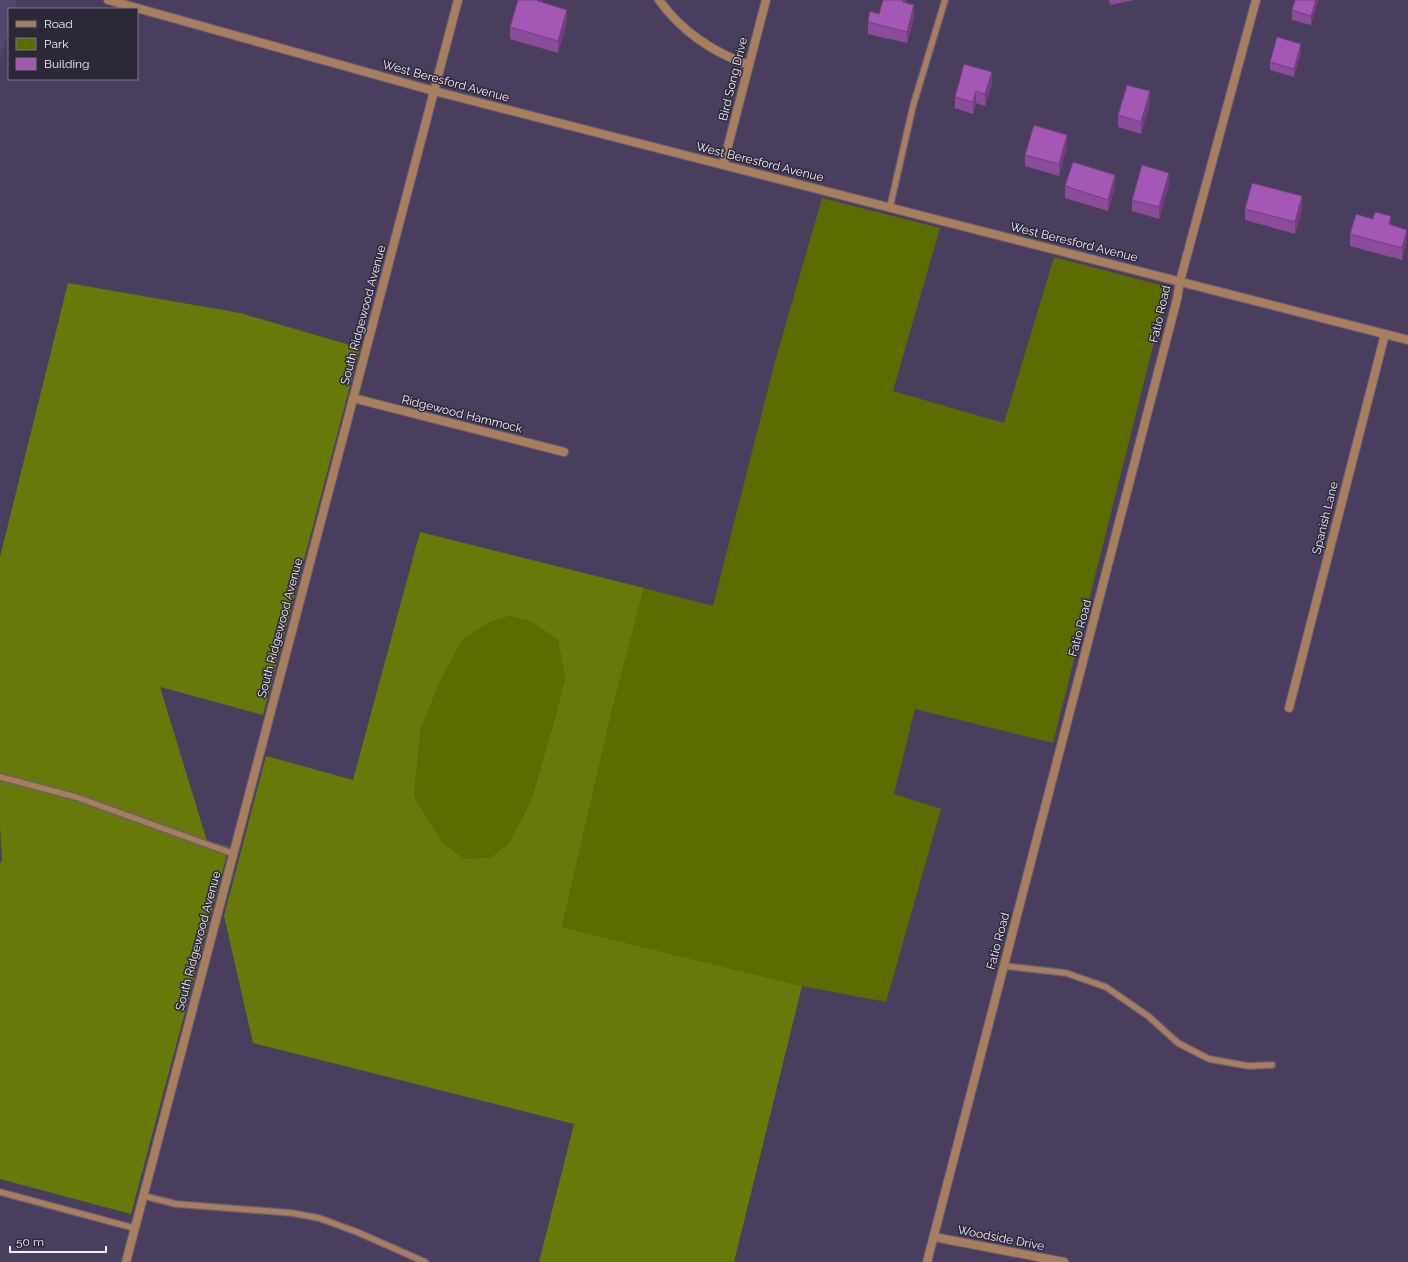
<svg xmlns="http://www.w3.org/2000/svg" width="1408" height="1262" font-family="Raleway,sans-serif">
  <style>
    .built { fill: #54476c }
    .green { fill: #5c6c00 }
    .forest { fill: #677908; fill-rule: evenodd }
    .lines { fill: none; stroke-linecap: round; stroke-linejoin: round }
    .service-casing { stroke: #675e7a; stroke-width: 8 }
    .minor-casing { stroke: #675e7a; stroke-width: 10 }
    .tertiary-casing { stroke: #675e7a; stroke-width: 10 }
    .service { stroke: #a87e5c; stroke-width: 5.5 }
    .minor { stroke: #a87e5c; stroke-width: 8 }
    .tertiary { stroke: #a87e5c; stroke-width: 8 }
    .wall { fill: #8c4c9c }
    .shaded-wall { fill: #723e7f }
    .building { fill: #a358b5; stroke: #723e7f }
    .labels { text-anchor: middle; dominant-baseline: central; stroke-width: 3; stroke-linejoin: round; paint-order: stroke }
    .street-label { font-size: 12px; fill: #f2edfd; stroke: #2d2837 }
  </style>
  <rect width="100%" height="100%" fill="#493e5d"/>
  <polygon class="built" points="0,0 17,0 15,9 9,9 9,29 0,60"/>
  <g class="green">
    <polygon points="822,198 940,228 893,391 1004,423 1054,257 1168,287 1053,743 915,709 894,794 941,809 886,1002 802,986 562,927 612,710 644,588 713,606 774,365"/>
    <polygon points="510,616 532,622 558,640 565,679 553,725 531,800 509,843 491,857 465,859 443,843 414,796 421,729 438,686 462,640 490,622"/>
  </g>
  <g class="forest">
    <polygon points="68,283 240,313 360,348 263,715 160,687 207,841 229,847 131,1214 0,1179 0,864 2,860 0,826 0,557"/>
    <path d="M420 532 644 588 612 710 562 927 802 986 734 1262H539L574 1124 253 1043 224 916 266 756 353 780ZM510 616 532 622 558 640 565 679 553 725 531 800 509 843 491 857 465 859 443 843 414 796 421 729 438 686 462 640 490 622Z"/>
  </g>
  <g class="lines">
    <g class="service-casing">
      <g id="service">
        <polyline points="890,207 913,106 945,0"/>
        <polyline points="0,777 76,797 234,854"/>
        <polyline points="1004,966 1066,973 1106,987 1148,1016 1178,1043 1209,1059 1249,1066 1272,1065"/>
        <polyline points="0,1192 134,1228"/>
        <polyline points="144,1196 176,1204 292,1213 319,1218 357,1232 425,1262"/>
      </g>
    </g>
    <g class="minor-casing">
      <g id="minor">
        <path d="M659 0C681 31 714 53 749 65"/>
        <polyline points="723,165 766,0"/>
        <polyline points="1180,281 1256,0"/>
        <polyline points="353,398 564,452"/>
        <polyline points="1289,708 1385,334"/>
        <polyline points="934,1237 1064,1262"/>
      </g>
    </g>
    <g class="tertiary-casing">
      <g id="tertiary">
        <polyline points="108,0 434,91 1408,340"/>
        <polyline points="126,1262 458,0"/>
        <polyline points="927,1262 1177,299 1180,281"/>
      </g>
    </g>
    <use href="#service" class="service"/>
    <use href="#minor" class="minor"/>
    <use href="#tertiary" class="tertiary"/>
  </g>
  <g class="wall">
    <polygon points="542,0 542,2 567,21 558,53 510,39 510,27"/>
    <polygon points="906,0 906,3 914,17 907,43 868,34 868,22 879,14"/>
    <polygon points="1109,0 1134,0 1110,5"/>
    <polygon points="1295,0 1318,0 1311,25 1292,20 1292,10"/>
    <polygon points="1301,52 1294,77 1270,70 1270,62"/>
    <polygon points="992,84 985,106 976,103 973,114 955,108 955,97"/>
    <polygon points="1150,103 1141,134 1118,127 1118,115"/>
    <polygon points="1067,146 1059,176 1025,166 1025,155"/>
    <polygon points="1169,184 1159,219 1132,211 1132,200"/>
    <polygon points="1065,186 1115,187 1108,211 1065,198"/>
    <polygon points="1302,208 1295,234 1245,220 1245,209"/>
    <polygon points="1391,225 1407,241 1402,260 1350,246 1350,234"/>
  </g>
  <g class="shaded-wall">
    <polygon points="903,0 906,0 903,14"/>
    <polygon points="1316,0 1318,0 1311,25 1311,16"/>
    <polygon points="914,5 914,17 907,43 907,32"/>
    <polygon points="567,10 567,21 558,53 558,41"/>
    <polygon points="1301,44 1301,52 1294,77 1294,69"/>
    <polygon points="992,72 992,84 985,106 985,94"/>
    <polygon points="976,91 976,103 973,114 973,102"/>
    <polygon points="1150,91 1150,103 1141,134 1141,122"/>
    <polygon points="1067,135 1067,146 1059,176 1059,164"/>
    <polygon points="1169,173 1169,184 1159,219 1159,207"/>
    <polygon points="1115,175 1115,187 1108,211 1108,200"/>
    <polygon points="1302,196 1302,208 1295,234 1295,222"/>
    <polygon points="1391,216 1391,228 1389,224"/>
    <polygon points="1407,230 1407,241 1402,260 1402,248"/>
  </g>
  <g class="building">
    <polygon points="518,0 539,0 538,1 567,10 558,41 510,27"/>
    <polygon points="883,0 903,0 903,2 914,5 907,32 868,22 870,11 879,14"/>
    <polygon points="1295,0 1316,0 1311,16 1292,10"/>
    <polygon points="1277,37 1301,44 1294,69 1270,62"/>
    <polygon points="964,64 992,72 985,94 976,91 973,102 955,97"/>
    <polygon points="1127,85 1150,91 1141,122 1118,115"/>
    <polygon points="1034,125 1067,135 1059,164 1025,155"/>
    <polygon points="1073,162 1115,175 1108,200 1065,186"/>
    <polygon points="1142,165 1169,173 1159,207 1132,200"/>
    <polygon points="1252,183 1302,196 1295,222 1245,209"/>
    <polygon points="1375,212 1391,216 1389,224 1407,230 1402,248 1350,234 1356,214 1373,219"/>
  </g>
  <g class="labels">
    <g class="street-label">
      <text transform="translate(733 79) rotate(-76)">Bird Song Drive</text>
      <text transform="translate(446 81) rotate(15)">West Beresford Avenue</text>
      <text transform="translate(760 162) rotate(14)">West Beresford Avenue</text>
      <text transform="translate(1074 242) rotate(14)">West Beresford Avenue</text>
      <text transform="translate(1160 314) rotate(-77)">Fatio Road</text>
      <text transform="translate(363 315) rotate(-75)">South Ridgewood Avenue</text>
      <text transform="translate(462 414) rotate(14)">Ridgewood Hammock</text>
      <text transform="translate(1325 518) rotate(-76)">Spanish Lane</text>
      <text transform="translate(280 628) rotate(-75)">South Ridgewood Avenue</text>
      <text transform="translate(1080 628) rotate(-75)">Fatio Road</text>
      <text transform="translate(198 941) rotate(-75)">South Ridgewood Avenue</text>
      <text transform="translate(998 941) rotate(-75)">Fatio Road</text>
      <text transform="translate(1001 1238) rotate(11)">Woodside Drive</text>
    </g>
  </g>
  <rect x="8" y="8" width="130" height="72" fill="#2d2837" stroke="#7c7786"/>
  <rect x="16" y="21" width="20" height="6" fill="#a87e5c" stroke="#7c7786"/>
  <text x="44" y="28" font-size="12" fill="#f2edfd">Road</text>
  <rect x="16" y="38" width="20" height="12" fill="#5c6c00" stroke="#7c7786"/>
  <text x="44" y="48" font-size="12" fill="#f2edfd">Park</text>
  <rect x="16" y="58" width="20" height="12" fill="#a358b5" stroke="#7c7786"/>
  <text x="44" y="68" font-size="12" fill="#f2edfd">Building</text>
  <path d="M10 1246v6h96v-6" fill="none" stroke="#f2edfd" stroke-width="2"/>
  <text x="16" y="1246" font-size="12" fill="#f2edfd" stroke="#2d2837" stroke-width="3" paint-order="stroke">50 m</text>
</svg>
